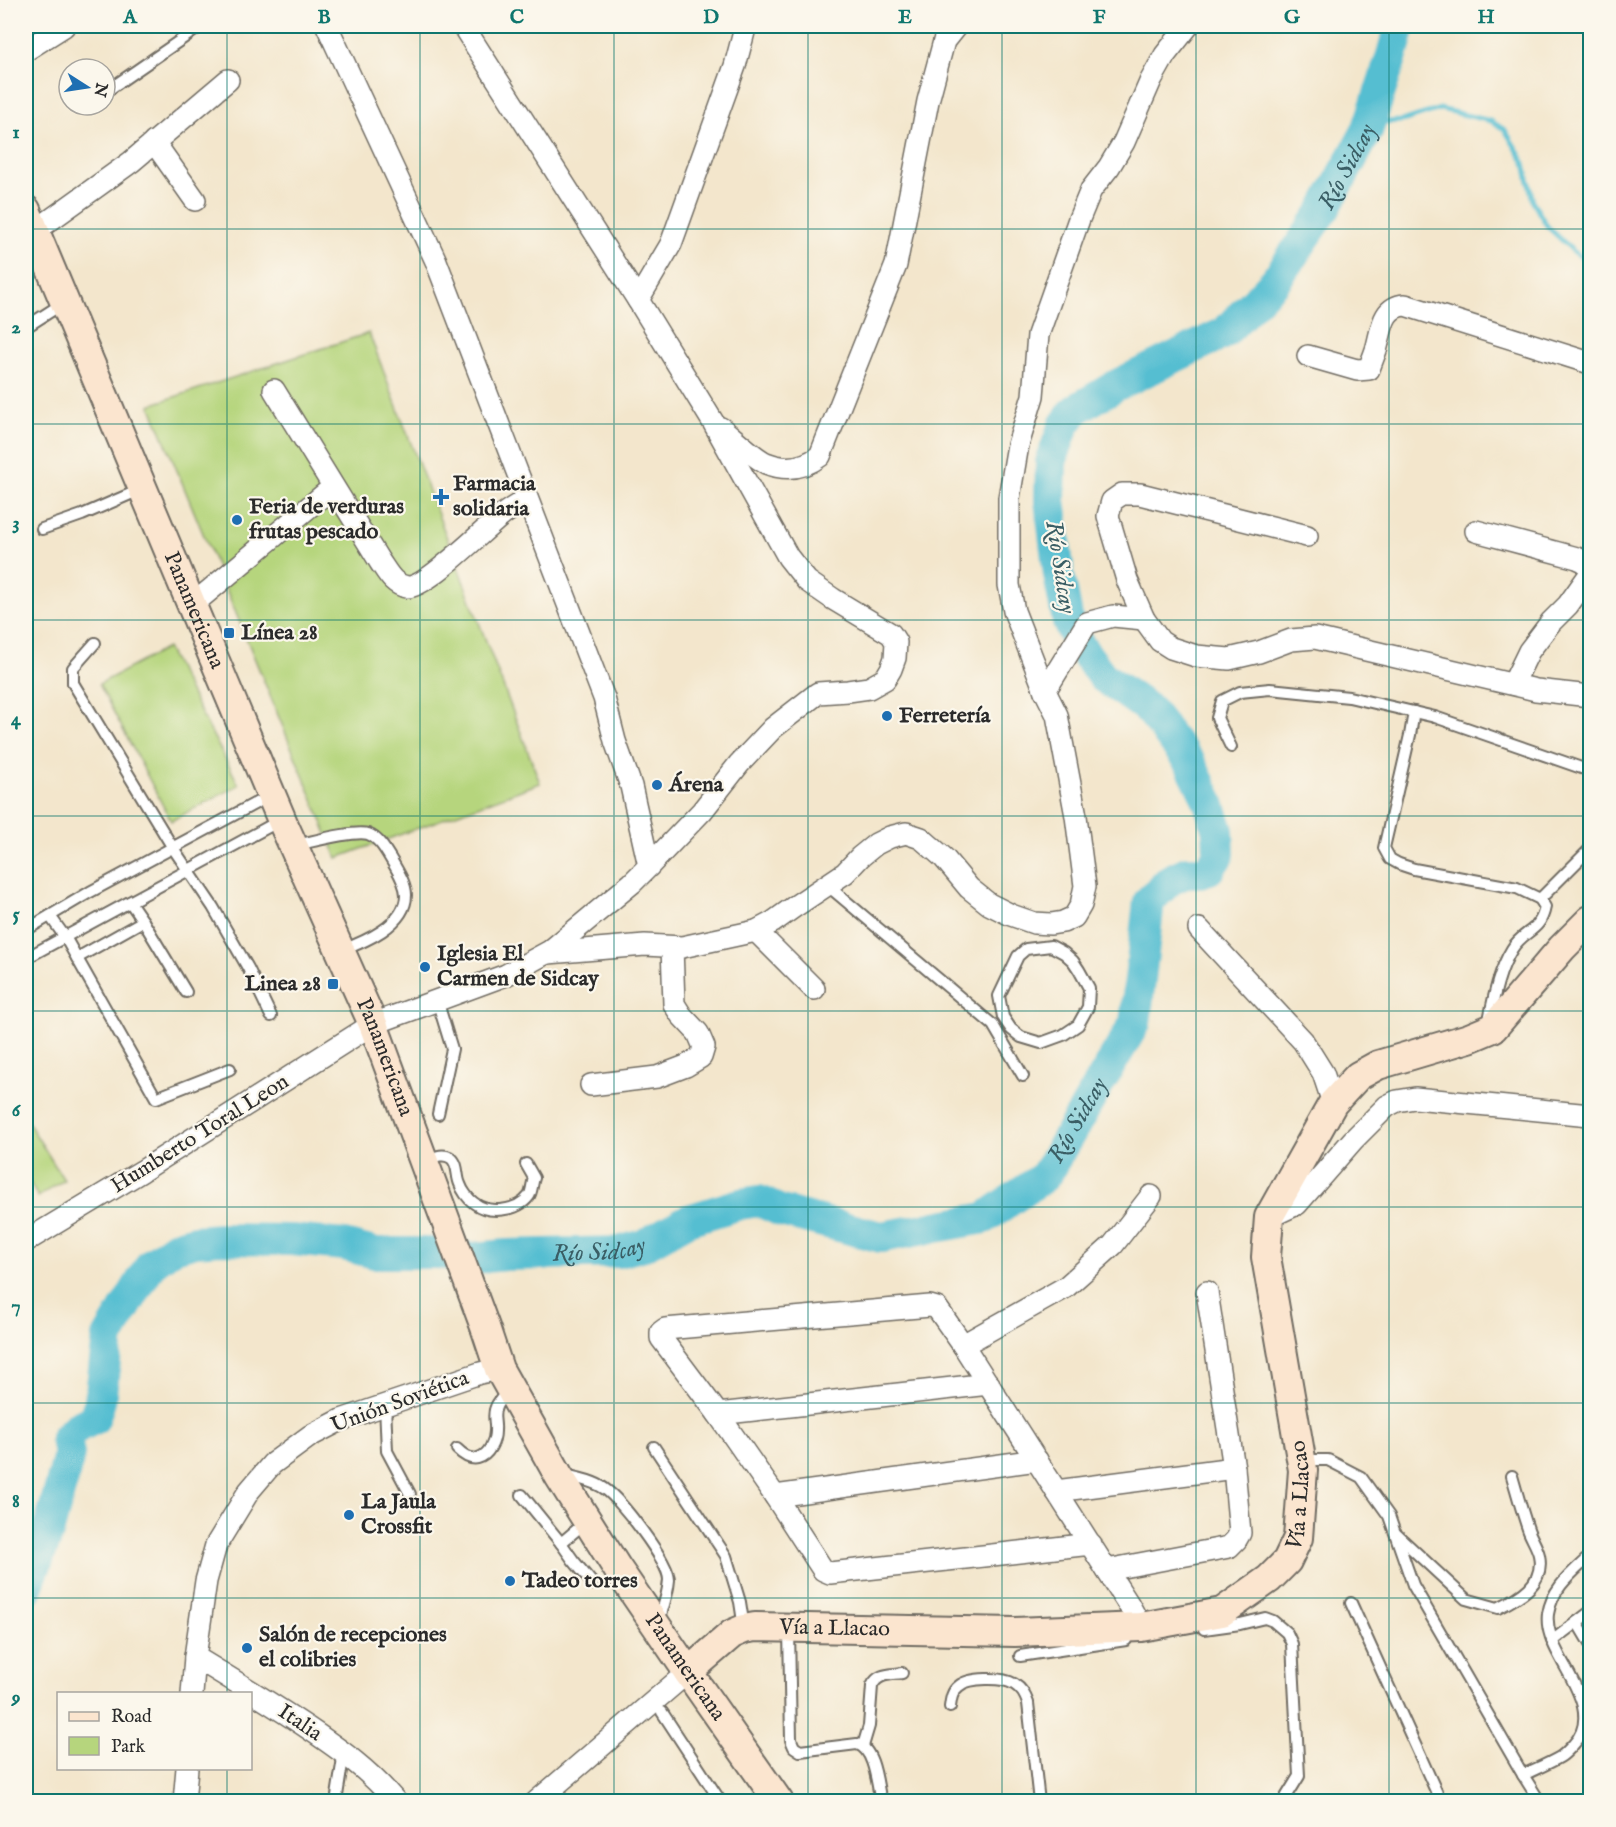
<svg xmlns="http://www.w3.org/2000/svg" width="1616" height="1827" font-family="'IM FELL English',serif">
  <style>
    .green { fill: #b6d57d; stroke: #708054; stroke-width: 1.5 }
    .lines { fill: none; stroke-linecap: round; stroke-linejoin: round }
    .stream { stroke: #55bed1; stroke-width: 5 }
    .river { stroke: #55bed1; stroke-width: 32 }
    .lane-casing { stroke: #716c63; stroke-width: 14 }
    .street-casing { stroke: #716c63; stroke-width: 24 }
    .secondary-casing { stroke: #716c63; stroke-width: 32 }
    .lane { stroke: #fff; stroke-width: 10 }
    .street { stroke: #fff; stroke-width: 21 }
    .secondary { stroke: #fbe5cf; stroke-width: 28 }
    .grid { fill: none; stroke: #0f766e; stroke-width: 1.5; stroke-opacity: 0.55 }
    .poi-dot { fill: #1f6fb2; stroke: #fbf7ec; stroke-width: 2 }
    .labels { text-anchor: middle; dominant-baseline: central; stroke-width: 4.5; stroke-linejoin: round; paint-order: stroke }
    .poi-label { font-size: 22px; font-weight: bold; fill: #2b2b2b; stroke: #fbf7ec; text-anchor: start }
    .street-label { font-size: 22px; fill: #2b2b2b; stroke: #fbf7ec }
    .water-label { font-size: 24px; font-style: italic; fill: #3a5e65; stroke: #fbf7ec }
    .neatline { fill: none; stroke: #0f766e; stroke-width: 2 }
    .grid-label { font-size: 20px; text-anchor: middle; font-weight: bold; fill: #0f766e }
  </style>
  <rect width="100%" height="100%" fill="#fbf7ec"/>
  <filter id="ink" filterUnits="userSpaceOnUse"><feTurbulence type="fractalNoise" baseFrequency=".0167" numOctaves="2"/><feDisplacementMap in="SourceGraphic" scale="12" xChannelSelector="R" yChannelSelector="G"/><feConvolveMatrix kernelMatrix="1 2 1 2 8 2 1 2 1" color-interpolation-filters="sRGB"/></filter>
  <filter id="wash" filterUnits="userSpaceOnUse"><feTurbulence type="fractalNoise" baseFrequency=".008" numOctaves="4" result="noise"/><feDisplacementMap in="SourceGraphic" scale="24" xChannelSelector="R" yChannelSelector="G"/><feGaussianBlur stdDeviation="1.35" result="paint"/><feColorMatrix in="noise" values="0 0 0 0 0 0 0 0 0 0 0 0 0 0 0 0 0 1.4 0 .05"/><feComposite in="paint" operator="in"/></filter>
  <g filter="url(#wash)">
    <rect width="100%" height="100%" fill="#f3e6cc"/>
    <g class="green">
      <polygon points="369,333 540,783 337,858 150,405"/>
      <polygon points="167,648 239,785 171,821 99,684"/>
      <polygon points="26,1119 64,1180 38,1197 26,1177"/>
    </g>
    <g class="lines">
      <polyline class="stream" points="1367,131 1383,122 1402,121 1440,109 1491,121 1505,130 1525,163 1533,202 1547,226 1572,250 1590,264"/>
      <path class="river" id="s1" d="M26 1590 48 1533 69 1455 66 1438 76 1428 94 1419 100 1401 108 1337 151 1264 174 1247 195 1241 220 1239 292 1240 344 1245 374 1253H437L474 1258 506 1255 618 1252 644 1245 688 1220 740 1204 759 1201 781 1211 881 1237 985 1218 1045 1176 1135 1023 1149 901 1170 880 1187 872H1200L1209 869 1219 854 1218 831 1208 800 1190 763 1150 710 1103 677 1079 645 1068 622 1059 575 1050 500 1051 462 1064 425 1075 410 1117 385 1224 333 1275 281 1324 210 1367 131 1392 55 1400 26"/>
    </g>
  </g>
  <g filter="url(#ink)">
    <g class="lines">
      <g class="lane-casing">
        <g id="lane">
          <polyline points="111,88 201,26"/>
          <polyline points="26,327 65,302"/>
          <polyline points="42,529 82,515 142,489"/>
          <polyline points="95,643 73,668 73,683 173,848 213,907 248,968 271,1016"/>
          <path d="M1414 712 1410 735 1384 848 1390 859 1399 864 1414 869 1517 888 1540 899 1545 907C1540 933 1524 929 1512 949 1499 970 1494 996 1489 1020"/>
          <polyline points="1231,747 1217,718 1222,701 1240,692 1270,689 1349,697 1435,717 1590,771"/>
          <path d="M295 845C311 842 354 830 368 834 379 838 386 851 392 861 397 870 406 883 406 895 406 925 364 942 340 951"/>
          <polyline points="824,886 834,891 993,1025 1023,1076"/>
          <polyline points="1540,899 1590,849"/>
          <polyline points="50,916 65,937 156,1098 230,1069"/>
          <polyline points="143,921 186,992"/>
          <polyline points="26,930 90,892 271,795"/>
          <polygon points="1051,946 1064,953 1073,961 1079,970 1089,988 1088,1007 1078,1025 1063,1035 1041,1043 1021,1037 1011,1029 1003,1017 999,996 1018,956 1026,949"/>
          <polyline points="26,958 281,820"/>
          <polyline points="77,958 143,921 130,902"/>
          <polyline points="26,989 28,994"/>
          <polyline points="437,1000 452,1049 438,1114"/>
          <path d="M424 1161C433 1158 442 1152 451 1158 459 1164 456 1176 460 1184 462 1190 468 1199 474 1203 488 1214 517 1212 529 1196 532 1192 532 1183 534 1178L526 1164"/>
          <polyline points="385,1405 387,1451 410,1494"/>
          <polyline points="654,1447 726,1556 740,1602 744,1628"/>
          <path d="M457 1449C463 1455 470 1460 478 1458 489 1455 495 1441 495 1431 496 1422 492 1415 496 1407 498 1401 504 1396 508 1391"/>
          <polyline points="1303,1460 1328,1460 1361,1477 1389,1516 1413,1585 1523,1775 1540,1802"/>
          <path d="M565 1475C578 1478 594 1481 605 1489 621 1500 669 1562 669 1580 668 1594 663 1608 659 1621"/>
          <polyline points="522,1495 561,1543 587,1521"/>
          <path d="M1396 1534 1466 1599 1498 1608C1520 1597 1545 1584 1539 1555 1537 1546 1531 1538 1528 1529 1522 1512 1517 1493 1512 1476"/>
          <polyline points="561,1543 573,1560 593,1584"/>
          <polyline points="1351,1603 1441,1802"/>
          <polyline points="1577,1622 1590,1644"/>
          <path d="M789 1629 791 1740 794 1747 800 1751 857 1744C875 1749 877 1785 881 1802"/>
          <polyline points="1204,1629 1240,1624 1265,1618 1273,1621 1287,1633 1292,1644 1299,1776 1283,1802"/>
          <polyline points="1552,1641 1590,1612"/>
          <polyline points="1020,1656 1126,1640"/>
          <path d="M950 1707C951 1699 952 1691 959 1686 969 1677 1003 1677 1014 1684 1022 1689 1025 1695 1028 1703L1039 1802"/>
          <polyline points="662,1712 721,1802"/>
          <path d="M863 1746 869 1726 872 1686C878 1673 890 1675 902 1673"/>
          <path d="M1523 1775C1535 1769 1548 1764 1560 1757 1565 1754 1569 1749 1573 1745 1599 1718 1574 1684 1560 1657 1553 1644 1546 1629 1548 1614 1552 1588 1572 1573 1590 1556"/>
          <polyline points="336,1802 344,1752"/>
        </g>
      </g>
      <g class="street-casing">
        <g id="street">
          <polyline points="463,26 638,300 713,422 788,557 807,581 833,599 891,634 896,642 895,658 891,669 885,679 869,688 848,691 818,693 773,728 739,764 702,811 649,866"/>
          <polyline points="26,50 64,26"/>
          <polyline points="154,142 195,200"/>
          <polyline points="35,231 131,162 228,80"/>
          <polyline points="638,300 671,244 735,66 744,32 743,26"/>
          <path d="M1308 356 1357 370 1369 369C1371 363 1374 356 1376 350 1382 331 1381 307 1405 305L1590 363"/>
          <path d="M274 390 380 562C387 572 393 585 407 587 426 588 482 531 500 517 508 510 518 505 527 499"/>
          <path d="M721 428C731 436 756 459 766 463 786 471 804 468 820 456L896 265 928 101 944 41 956 26"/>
          <polyline points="1476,531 1577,558 1588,563 1590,574"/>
          <polyline points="1307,536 1140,494 1122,494 1112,501 1108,516 1127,580 1144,619 1160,641 1171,648 1196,656 1229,659 1259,652 1291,640 1315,638 1536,690 1590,696"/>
          <polyline points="192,605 333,487"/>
          <polyline points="1513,684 1529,651 1551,622 1568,605 1590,574"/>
          <polyline points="1045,691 1087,623 1113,616 1144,619"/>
          <polyline points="1199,929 1303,1041 1323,1073 1333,1103"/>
          <polyline points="756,931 814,989"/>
          <polyline points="548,953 645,945 682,947 756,931 773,922 794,907 845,873 860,857 876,844 890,837 906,833 921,838 944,858 969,888 989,904 1011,915 1034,923 1051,924 1063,922 1074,917 1081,905 1085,886 1076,816 1057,715 1045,691 1014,611 1009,585 1009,498 1018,445 1033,396 1038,335 1079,219 1091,190 1109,167 1124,142 1151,80 1165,55 1188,26"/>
          <polyline points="591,1085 657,1077 686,1066 701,1057 704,1047 698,1033 681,1015 674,1004 672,947"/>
          <polyline points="1269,1217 1297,1204 1353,1140 1387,1106 1397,1101 1415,1098 1590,1115"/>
          <polyline points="26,1241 142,1171 373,1024 506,975 550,951 632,883 649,866 631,786 615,741 604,698 436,261 327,26"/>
          <polyline points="963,1345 1066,1287 1113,1245 1151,1196"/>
          <polyline points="718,1414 989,1384"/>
          <polyline points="1056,1491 1234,1468"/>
          <polyline points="775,1496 1037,1460"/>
          <polyline points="1091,1544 830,1573 823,1570 775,1496 718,1414 661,1338 661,1332 665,1329 930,1306 937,1308 963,1345 1129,1605 1141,1627"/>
          <polyline points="1107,1570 1229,1547 1236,1540 1240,1533 1234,1468 1207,1292"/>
          <path d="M195 1657C233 1680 271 1703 308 1728 342 1751 369 1770 396 1802"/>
          <polyline points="192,1694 195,1657 206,1581 216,1545 249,1491 272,1464 310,1436 341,1420 480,1373 499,1369"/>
          <polyline points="184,1802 187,1768"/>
          <polyline points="536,1802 688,1672"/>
        </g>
      </g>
      <g class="secondary-casing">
        <g id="secondary">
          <path id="s2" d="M26 210 283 823 373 1024 485 1327 499 1369 559 1476 617 1568 688 1672 779 1802"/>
          <path id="s3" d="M688 1672 732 1634 744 1629 755 1627 1015 1632 1141 1627 1222 1612 1269 1579 1287 1561 1298 1538 1303 1470 1266 1257 1269 1217 1333 1103 1358 1076 1378 1065 1469 1038 1493 1028 1562 948 1590 920"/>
        </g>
      </g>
      <use href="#lane" class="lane"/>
      <use href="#street" class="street"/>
      <use href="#secondary" class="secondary"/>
    </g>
  </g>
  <path class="grid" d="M227 26V1694M420 26V1802M614 26V1802M808 26V1802M1002 26V1802M1196 26V1802M1389 26V1802M26 229H1590M26 424H1590M26 620H1590M26 816H1590M26 1011H1590M26 1207H1590M26 1403H1590M26 1598H1590M227 1768V1802"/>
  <g class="poi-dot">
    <path d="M438 488h6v6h6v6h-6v6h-6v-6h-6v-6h6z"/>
    <circle cx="237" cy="520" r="6"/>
    <rect x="223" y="627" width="12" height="12" rx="3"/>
    <circle cx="887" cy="716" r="6"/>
    <circle cx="657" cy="785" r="6"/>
    <circle cx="425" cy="967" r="6"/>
    <rect x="327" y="978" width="12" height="12" rx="3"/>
    <circle cx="349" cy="1515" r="6"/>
    <circle cx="510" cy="1581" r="6"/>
    <circle cx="247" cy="1648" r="6"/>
  </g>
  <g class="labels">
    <g class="poi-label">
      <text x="453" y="484">Farmacia<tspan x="453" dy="25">solidaria</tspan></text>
      <text x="249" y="507">Feria de verduras<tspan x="249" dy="25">frutas pescado</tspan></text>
      <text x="241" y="633">Línea 28</text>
      <text x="899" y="716">Ferretería</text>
      <text x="669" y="785">Árena</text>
      <text x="437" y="954">Iglesia El<tspan x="437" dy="25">Carmen de Sidcay</tspan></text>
      <text x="321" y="984" text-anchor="end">Linea 28</text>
      <text x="361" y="1502">La Jaula<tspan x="361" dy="25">Crossfit</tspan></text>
      <text x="522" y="1581">Tadeo torres</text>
      <text x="259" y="1635">Salón de recepciones<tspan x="259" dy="25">el colibries</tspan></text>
    </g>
    <g class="street-label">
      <text stroke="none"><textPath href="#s2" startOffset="434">Panamericana</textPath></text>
      <text stroke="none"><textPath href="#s2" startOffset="920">Panamericana</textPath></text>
      <text transform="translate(200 1134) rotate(-32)">Humberto Toral Leon</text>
      <text transform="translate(400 1402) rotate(-20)">Unión Soviética</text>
      <text stroke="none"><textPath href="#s3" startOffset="702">Vía a Llacao</textPath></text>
      <text stroke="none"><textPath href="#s3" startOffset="162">Vía a Llacao</textPath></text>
      <text stroke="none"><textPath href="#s2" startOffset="1604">Panamericana</textPath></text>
      <text transform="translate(300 1723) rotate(34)">Italia</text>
    </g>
    <g class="water-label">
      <text stroke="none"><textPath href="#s1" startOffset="2565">Río Sidcay</textPath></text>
      <text transform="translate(1060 567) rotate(81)">Río Sidcay</text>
      <text stroke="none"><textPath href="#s1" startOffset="1359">Río Sidcay</textPath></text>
      <text stroke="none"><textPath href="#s1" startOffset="818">Río Sidcay</textPath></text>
    </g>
  </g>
  <rect width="1616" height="1827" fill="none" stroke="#fbf7ec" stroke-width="66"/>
  <rect x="57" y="1692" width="195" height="78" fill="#fbf7ec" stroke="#a8a59f" stroke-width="1.5"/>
  <rect x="69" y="1712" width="30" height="9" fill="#fbe5cf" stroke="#a8a59f" stroke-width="1.5"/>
  <text x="111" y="1722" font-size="18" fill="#2b2b2b">Road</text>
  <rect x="69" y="1737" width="30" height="18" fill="#b6d57d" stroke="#a8a59f" stroke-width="1.5"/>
  <text x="111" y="1752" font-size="18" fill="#2b2b2b">Park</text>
  <g transform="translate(87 87) rotate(102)"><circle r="28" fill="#fbf7ec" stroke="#a8a59f" stroke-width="1.5"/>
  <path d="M0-4.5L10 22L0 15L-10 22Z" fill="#1f6fb2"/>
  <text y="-9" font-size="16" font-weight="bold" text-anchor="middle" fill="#2b2b2b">N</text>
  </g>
  <rect x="33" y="33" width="1550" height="1761" class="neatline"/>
  <g class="grid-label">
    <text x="130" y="23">A</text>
    <text x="324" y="23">B</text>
    <text x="517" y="23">C</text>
    <text x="711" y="23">D</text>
    <text x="905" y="23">E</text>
    <text x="1099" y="23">F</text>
    <text x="1292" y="23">G</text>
    <text x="1486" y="23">H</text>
    <text x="16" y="138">1</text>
    <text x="16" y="333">2</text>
    <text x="16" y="529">3</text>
    <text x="16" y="725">4</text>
    <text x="16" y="920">5</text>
    <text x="16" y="1116">6</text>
    <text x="16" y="1312">7</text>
    <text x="16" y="1507">8</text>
    <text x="16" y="1703">9</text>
  </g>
</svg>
